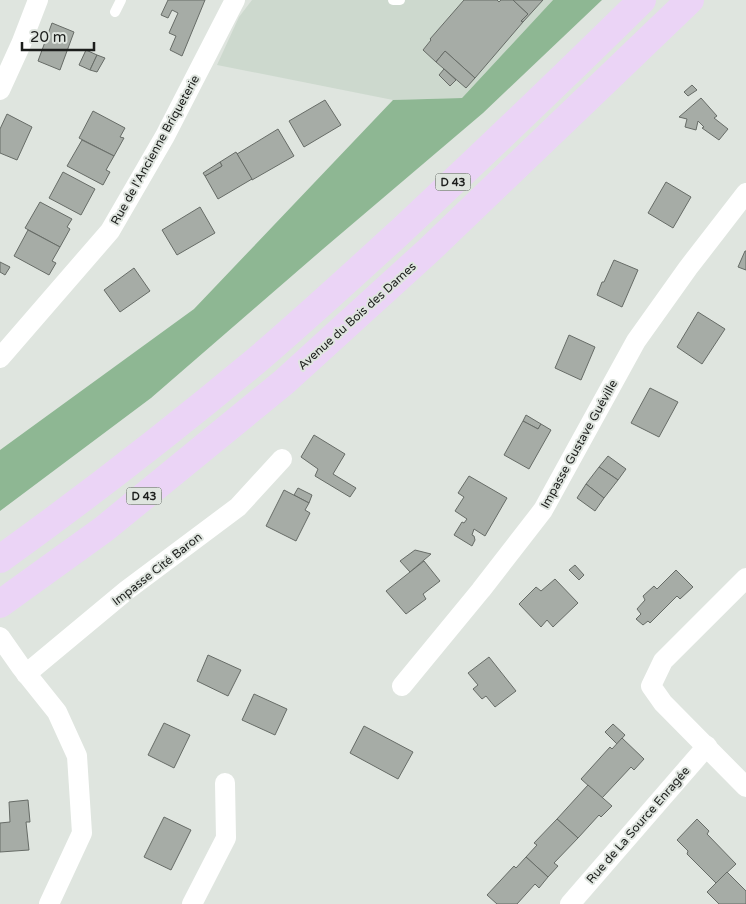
<svg xmlns="http://www.w3.org/2000/svg" width="746" height="904" font-family="'Varela Round',sans-serif">
  <style>
    .built { fill: #cdd9ce }
    .forest { fill: #8eb793 }
    .building { fill: #a6aca6; stroke: #676c67 }
    .lines { fill: none; stroke-linecap: round; stroke-linejoin: round }
    .service { stroke: #fff; stroke-width: 10 }
    .minor { stroke: #fff; stroke-width: 20 }
    .trunk { stroke: #ebd4f6; stroke-width: 28 }
    .labels { text-anchor: middle; dominant-baseline: central; stroke-width: 4; stroke-linejoin: round; paint-order: stroke }
    .shield { fill: #dfe5df; stroke: #565a56; stroke-width: 1 }
    .shield-label { font-size: 11px; font-weight: bold; fill: #1c1e1c }
    .street-label { font-size: 12px; fill: #1c1e1c; stroke: #dfe5df }
  </style>
  <rect width="100%" height="100%" fill="#dfe5df"/>
  <polygon class="built" points="252,0 553,0 462,98 393,100 217,65 239,17"/>
  <polygon class="forest" points="553,0 602,0 483,113 323,249 151,398 0,511 0,450 194,309 393,100 462,98"/>
  <g class="building">
    <polygon points="168,0 205,0 182,56 170,50 176,36 169,33 178,13 172,10 168,18 161,15"/>
    <polygon points="464,0 497,0 499,2 501,0 513,0 528,14 521,21 523,22 475,78 445,51 436,62 423,50 431,40 430,39"/>
    <polygon points="513,0 543,0 523,22 521,21 528,14"/>
    <polygon points="52,23 74,32 60,70 38,61"/>
    <polygon points="86,50 97,55 90,70 79,65"/>
    <polygon points="445,51 475,78 466,88 436,62"/>
    <polygon points="97,55 105,58 97,72 90,70"/>
    <polygon points="444,69 456,80 450,86 439,75"/>
    <polygon points="692,85 697,90 688,96 684,92"/>
    <polygon points="701,98 717,116 714,118 728,129 719,140 702,128 704,127 698,121 696,130 685,127 687,119 679,117"/>
    <polygon points="325,100 341,125 304,147 289,121"/>
    <polygon points="93,111 125,128 120,137 124,138 114,156 79,138"/>
    <polygon points="7,114 32,127 17,160 0,153 0,129"/>
    <polygon points="278,129 294,156 252,180 237,154"/>
    <polygon points="82,140 114,156 106,170 110,172 103,185 67,166"/>
    <polygon points="236,152 252,179 218,199 205,176 222,166 220,162"/>
    <polygon points="220,162 222,166 205,176 203,173"/>
    <polygon points="63,172 95,189 81,215 49,198"/>
    <polygon points="666,182 691,197 673,228 648,213"/>
    <polygon points="40,202 72,219 67,227 70,229 60,247 25,228"/>
    <polygon points="200,207 215,233 177,255 162,230"/>
    <polygon points="28,230 60,247 52,261 56,263 49,275 14,256"/>
    <polygon points="745,251 746,251 746,270 738,267"/>
    <polygon points="614,260 638,270 622,307 597,295 602,282 604,282"/>
    <polygon points="0,262 10,267 5,275 0,272"/>
    <polygon points="134,268 150,291 120,312 104,290"/>
    <polygon points="698,312 725,329 702,364 677,347"/>
    <polygon points="569,335 595,347 581,380 555,368"/>
    <polygon points="650,388 678,402 659,437 631,423"/>
    <polygon points="526,415 541,424 538,429 523,421"/>
    <polygon points="523,421 538,429 541,424 551,430 529,469 504,455"/>
    <polygon points="314,435 345,454 333,474 356,488 350,497 315,476 318,469 301,457"/>
    <polygon points="608,456 626,469 618,480 599,467"/>
    <polygon points="599,467 618,480 604,498 586,484"/>
    <polygon points="469,476 507,498 485,536 474,529 472,535 474,536 475,540 472,546 454,535 462,522 464,523 467,519 455,511 464,497 458,493"/>
    <polygon points="586,484 604,498 595,511 577,498"/>
    <polygon points="298,488 312,495 309,503 294,495"/>
    <polygon points="284,490 309,503 305,510 310,513 296,541 266,526"/>
    <polygon points="415,550 431,554 410,572 400,561"/>
    <polygon points="424,561 440,581 423,594 426,599 406,614 386,591"/>
    <polygon points="575,565 584,575 579,580 569,570"/>
    <polygon points="676,570 693,587 680,599 677,596 650,623 648,621 643,625 636,619 641,614 637,609 645,600 643,596 654,586 657,589"/>
    <polygon points="555,579 578,603 553,627 547,620 541,627 519,604 536,587 541,591"/>
    <polygon points="208,655 241,670 228,696 197,681"/>
    <polygon points="489,657 516,691 495,707 486,696 482,699 473,689 478,685 468,673"/>
    <polygon points="254,694 287,709 275,735 242,720"/>
    <polygon points="164,723 190,735 174,768 148,755"/>
    <polygon points="613,724 625,735 617,744 605,732"/>
    <polygon points="364,726 413,752 398,779 350,753"/>
    <polygon points="622,738 644,759 634,770 631,767 602,798 581,779 610,747 612,749"/>
    <polygon points="588,785 612,806 601,817 599,815 578,838 557,819"/>
    <polygon points="28,800 30,822 26,822 29,850 0,852 0,823 10,822 9,802"/>
    <polygon points="164,817 191,830 171,870 144,857"/>
    <polygon points="557,819 578,838 554,863 558,866 548,877 526,857 537,845 534,843"/>
    <polygon points="697,819 709,831 707,834 736,864 716,883 687,854 688,851 677,840"/>
    <polygon points="526,857 548,877 539,888 535,884 517,904 497,904 487,895 514,866 516,868"/>
    <polygon points="727,872 746,891 746,904 719,904 707,892"/>
  </g>
  <g class="lines">
    <g class="service">
      <polyline points="393,0 400,0"/>
      <polyline points="115,12 121,0"/>
    </g>
    <g class="minor">
      <polyline points="0,90 21,44 38,0"/>
      <polyline points="0,358 110,231 165,136 235,0"/>
      <polyline points="746,578 663,661 651,686 663,703 746,787"/>
      <polyline points="0,637 21,667 57,712 77,756 82,833 49,904"/>
      <polyline points="26,674 127,590 238,507 282,459"/>
      <polyline points="402,686 481,590 543,510 636,341 688,268 746,193"/>
      <polyline points="192,904 226,838 225,783"/>
      <polyline points="570,904 707,746"/>
    </g>
    <g class="trunk">
      <path d="M0 559C88 496 174 429 257 360 306 318 354 274 401 231 482 155 563 78 642 0"/>
      <polyline points="0,604 104,529 284,382 428,251 690,0"/>
    </g>
  </g>
  <g class="labels">
    <g class="shield">
      <rect x="435.5" y="173.5" width="35" height="17" rx="4"/>
      <rect x="126.5" y="487.5" width="35" height="17" rx="4"/>
    </g>
    <g class="shield-label">
      <text x="453" y="182">D 43</text>
      <text x="144" y="496">D 43</text>
    </g>
    <g class="street-label">
      <text transform="translate(155 150) rotate(-61)">Rue de l'Ancienne Briqueterie</text>
      <text transform="translate(357 316) rotate(-42)">Avenue du Bois des Dames</text>
      <text transform="translate(579 444) rotate(-61)">Impasse Gustave Guéville</text>
      <text transform="translate(157 569) rotate(-38)">Impasse Cité Baron</text>
      <text transform="translate(638 825) rotate(-49)">Rue de La Source Enragée</text>
    </g>
  </g>
  <path d="M22 42v8h72v-8" fill="none" stroke="#1c1e1c" stroke-width="2.5"/>
  <text x="30" y="42" font-size="15" fill="#1c1e1c" stroke="#dfe5df" stroke-width="4" paint-order="stroke">20 m</text>
</svg>
